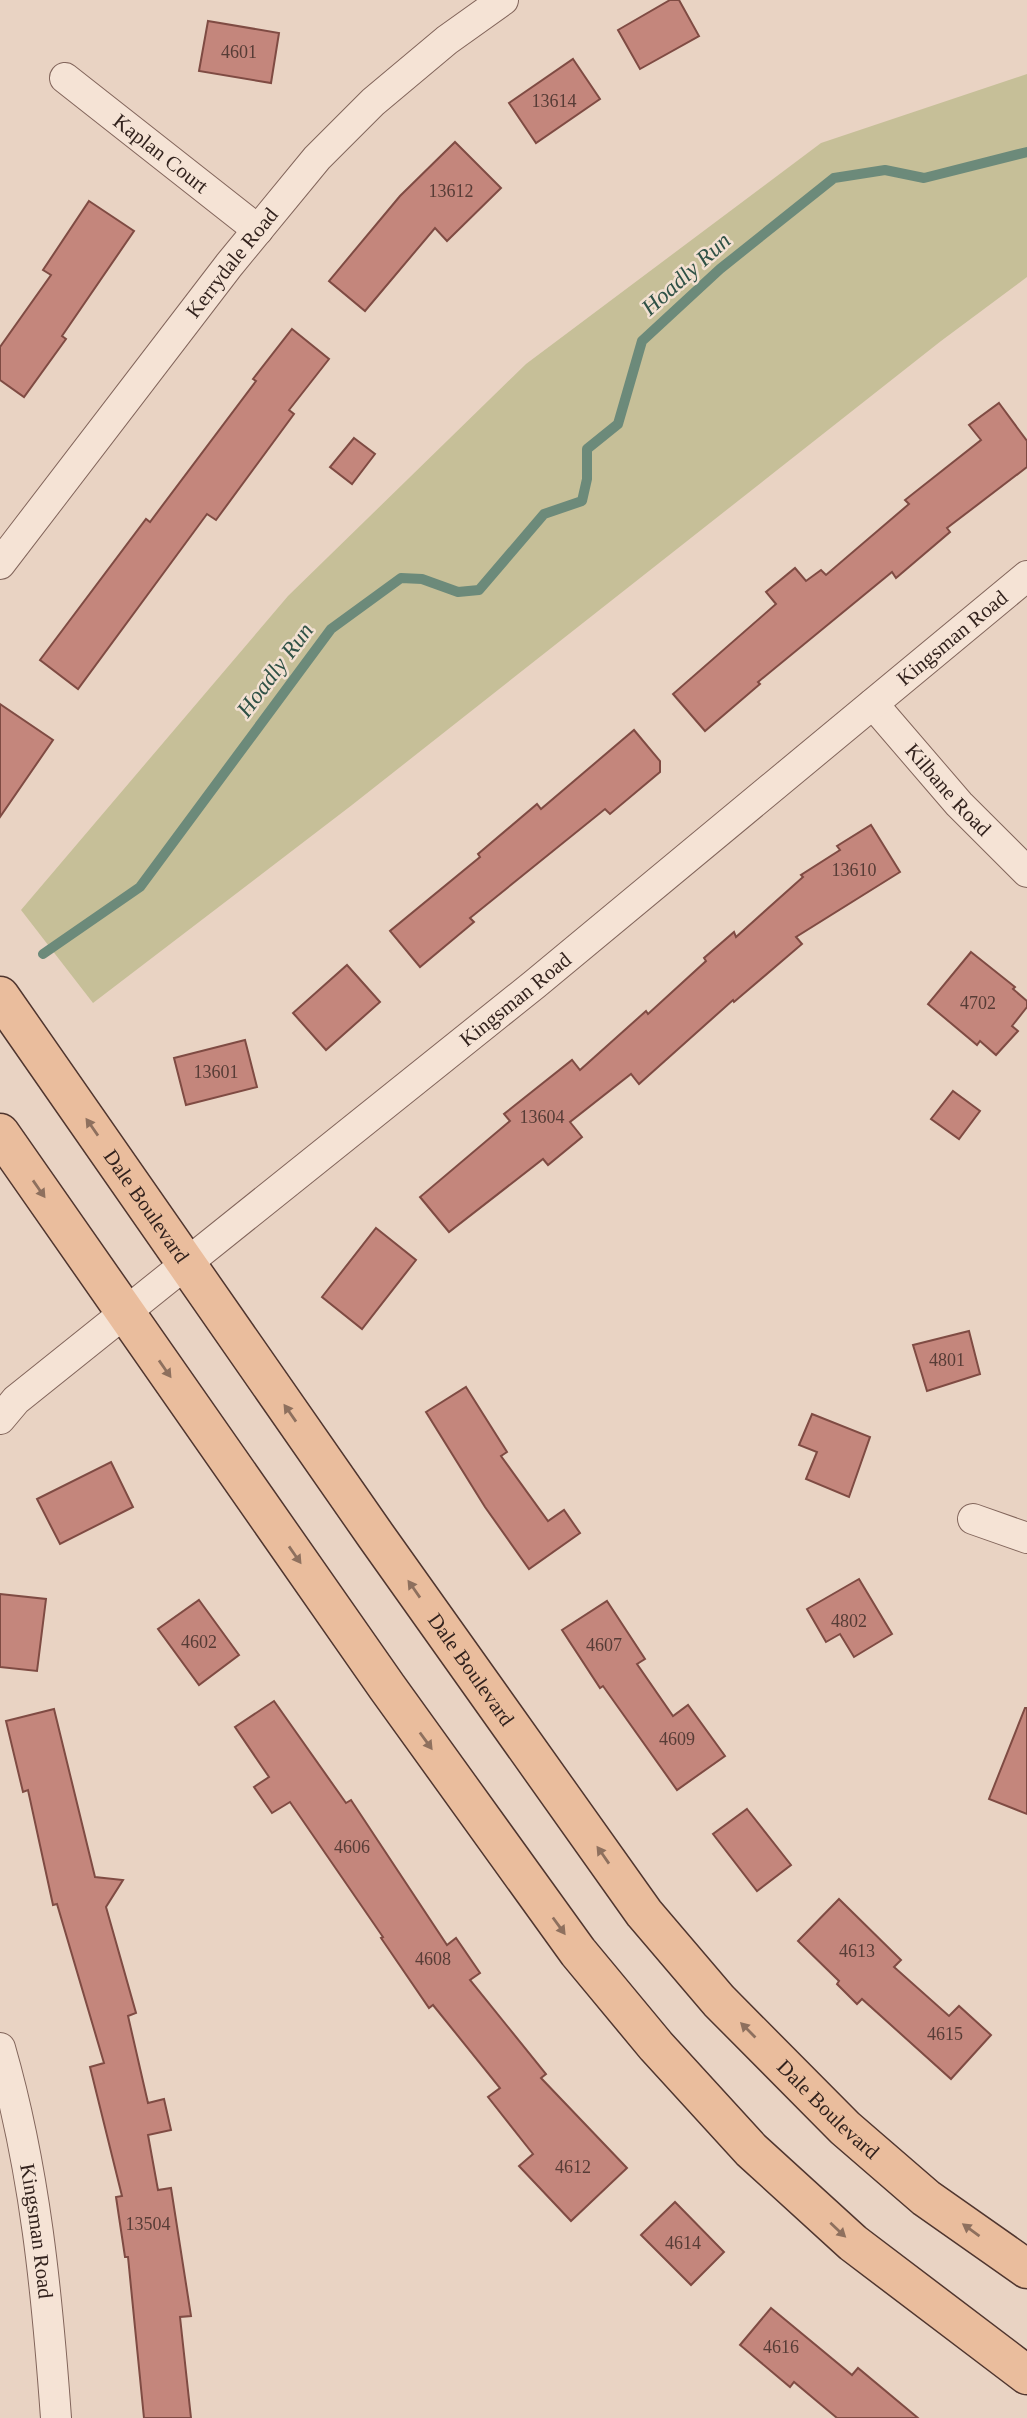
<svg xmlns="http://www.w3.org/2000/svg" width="1027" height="2418" font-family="'Times New Roman',serif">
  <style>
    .green { fill: #c6bf98 }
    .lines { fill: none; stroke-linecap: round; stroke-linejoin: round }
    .stream { stroke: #6c8a7a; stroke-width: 10 }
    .building { fill: #c4867c; stroke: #7f4b43; stroke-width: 2 }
    .minor-casing { stroke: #82655b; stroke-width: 32 }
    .primary-casing { stroke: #50362f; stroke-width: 41 }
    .minor { stroke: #f5e3d5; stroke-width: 30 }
    .primary { stroke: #eabd9d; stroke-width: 38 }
    .oneway { fill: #8e705e }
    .labels { text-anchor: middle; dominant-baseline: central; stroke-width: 5; stroke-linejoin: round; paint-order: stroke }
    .number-label { font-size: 18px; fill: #573c36 }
    .street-label { font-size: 21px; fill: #33231e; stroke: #f2e0d1 }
    .water-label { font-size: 23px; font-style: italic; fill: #2f5146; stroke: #f2e0d1 }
  </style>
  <rect width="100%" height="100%" fill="#e9d3c3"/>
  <polygon class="green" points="1027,74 1027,277 941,341 352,805 93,1003 21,910 288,596 526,364 821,143"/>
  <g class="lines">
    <polyline class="stream" points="43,954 140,887 331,629 401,578 422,579 458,592 479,590 544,514 582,501 587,479 587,449 618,424 642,341 720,269 834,178 885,170 924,178 1027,152"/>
  </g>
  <g class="building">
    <polygon points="670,0 679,0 699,36 640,69 618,30"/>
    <polygon points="208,21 279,33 271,83 199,71"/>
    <polygon points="573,59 600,99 536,143 509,103"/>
    <polygon points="455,142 501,188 447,241 435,228 365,311 329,281 400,196"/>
    <polygon points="89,201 134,231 62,336 66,339 24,397 0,380 0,347 51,275 43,270"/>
    <polygon points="292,329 329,359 289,410 294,414 216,520 207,514 78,689 40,660 146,519 150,522 256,381 253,379"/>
    <polygon points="999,403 1027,441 1027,467 947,528 950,532 896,578 892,572 758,682 760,684 705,731 673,694 776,604 766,592 795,568 806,581 821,570 826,575 909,504 905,500 981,440 969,425"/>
    <polygon points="354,438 375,454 352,484 330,467"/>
    <polygon points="0,704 53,740 0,817"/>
    <polygon points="634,730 660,761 660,772 610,814 605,809 470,918 474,922 420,967 390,931 480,857 478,854 537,804 541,809"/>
    <polygon points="871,825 900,872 796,937 802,944 734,1002 733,1000 639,1084 631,1074 570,1122 582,1137 548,1165 543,1159 449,1232 420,1197 510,1121 504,1114 572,1060 580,1070 646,1011 648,1014 706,961 704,958 734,932 736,937 803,877 801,875 840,850 837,846"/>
    <polygon points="971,952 1015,987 1013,989 1027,1001 1027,1007 1012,1026 1018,1031 996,1055 980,1041 977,1045 928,1004"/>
    <polygon points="347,965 380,1002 326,1050 293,1013"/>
    <polygon points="245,1040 257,1087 186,1105 174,1058"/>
    <polygon points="953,1091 980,1111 959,1139 931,1119"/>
    <polygon points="376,1228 416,1260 362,1329 322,1297"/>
    <polygon points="969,1331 980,1374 927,1391 913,1345"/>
    <polygon points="466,1387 507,1452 501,1456 548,1521 564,1510 580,1533 529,1569 485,1507 426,1412"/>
    <polygon points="812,1414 870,1437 849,1497 806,1479 817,1452 799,1445"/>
    <polygon points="111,1462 133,1507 60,1544 37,1499"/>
    <polygon points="859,1579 892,1634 854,1657 840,1634 826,1642 807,1609"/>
    <polygon points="0,1594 46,1599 37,1671 0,1667"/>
    <polygon points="199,1600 239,1655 199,1685 158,1629"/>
    <polygon points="607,1601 645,1659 637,1664 673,1716 688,1705 725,1756 677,1790 603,1686 600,1688 562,1630"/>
    <polygon points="274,1701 346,1803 351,1800 447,1945 456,1938 480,1973 470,1980 546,2074 541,2078 627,2168 571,2221 519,2166 533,2154 488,2097 500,2088 433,2005 429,2008 381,1938 383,1937 290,1802 272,1813 254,1787 269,1777 235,1727"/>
    <polygon points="1025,1708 1027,1708 1027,1814 989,1799"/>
    <polygon points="54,1709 95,1877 123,1880 106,1907 136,2013 128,2016 148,2103 164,2099 171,2130 148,2135 158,2190 171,2188 191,2316 180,2317 191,2418 144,2418 128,2257 125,2257 116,2197 122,2196 90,2067 104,2063 57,1904 53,1905 28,1790 23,1792 6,1721"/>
    <polygon points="747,1809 791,1865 757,1891 713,1834"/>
    <polygon points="839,1899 901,1960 894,1967 949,2016 959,2006 991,2035 951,2079 862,1999 857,2004 837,1984 839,1981 798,1941"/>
    <polygon points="675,2202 724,2252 691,2285 641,2235"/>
    <polygon points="771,2308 852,2375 858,2368 918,2418 837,2418 794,2382 790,2387 740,2345"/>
  </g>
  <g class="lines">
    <g class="minor-casing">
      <g id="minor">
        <path id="s1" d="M65 78 258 230"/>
        <path id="s2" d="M0 564 229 265 317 158 373 102 447 40 503 0"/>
        <path id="s3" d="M873 704 959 804 1027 872"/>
        <path id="s4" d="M0 1419 16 1400 535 984 1027 576"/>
        <polyline points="973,1519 1027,1538"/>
        <path id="s5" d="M0 2048C35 2169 47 2293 56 2418"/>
      </g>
    </g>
    <g class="primary-casing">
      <g id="primary">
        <path id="s6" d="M0 996 376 1536 644 1913 719 2001 845 2128 926 2198 1027 2269"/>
        <polyline points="0,1133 387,1687 578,1952 656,2046 751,2150 853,2243 1027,2375"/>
      </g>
    </g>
    <use href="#minor" class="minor"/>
    <use href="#primary" class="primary"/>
  </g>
  <defs><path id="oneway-solid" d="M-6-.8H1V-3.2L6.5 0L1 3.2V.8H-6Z" transform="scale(1.75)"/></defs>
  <g class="oneway">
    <use href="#oneway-solid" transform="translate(92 1127) rotate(-125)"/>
    <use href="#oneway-solid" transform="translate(39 1189) rotate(55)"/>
    <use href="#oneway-solid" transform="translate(165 1369) rotate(55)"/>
    <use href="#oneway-solid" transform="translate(290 1413) rotate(-125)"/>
    <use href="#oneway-solid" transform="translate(295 1555) rotate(55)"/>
    <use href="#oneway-solid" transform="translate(414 1589) rotate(-125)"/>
    <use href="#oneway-solid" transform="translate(426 1741) rotate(54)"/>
    <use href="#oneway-solid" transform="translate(603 1855) rotate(-125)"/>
    <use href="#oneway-solid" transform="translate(559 1926) rotate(54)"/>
    <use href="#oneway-solid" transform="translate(748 2030) rotate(-135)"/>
    <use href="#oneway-solid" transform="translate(838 2230) rotate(43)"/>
    <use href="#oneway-solid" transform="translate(971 2230) rotate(-144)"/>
  </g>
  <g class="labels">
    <g class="number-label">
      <text x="239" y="52">4601</text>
      <text x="554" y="101">13614</text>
      <text x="451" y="191">13612</text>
      <text x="854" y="870">13610</text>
      <text x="978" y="1003">4702</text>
      <text x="216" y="1072">13601</text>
      <text x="542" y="1117">13604</text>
      <text x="947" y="1360">4801</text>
      <text x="849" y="1621">4802</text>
      <text x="199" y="1642">4602</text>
      <text x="604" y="1645">4607</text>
      <text x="677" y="1739">4609</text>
      <text x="352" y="1847">4606</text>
      <text x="857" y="1951">4613</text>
      <text x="433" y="1959">4608</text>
      <text x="945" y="2034">4615</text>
      <text x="573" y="2167">4612</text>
      <text x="148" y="2224">13504</text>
      <text x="683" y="2243">4614</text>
      <text x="781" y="2347">4616</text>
    </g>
    <g class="street-label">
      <text stroke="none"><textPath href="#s1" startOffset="122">Kaplan Court</textPath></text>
      <text stroke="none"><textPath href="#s2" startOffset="380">Kerrydale Road</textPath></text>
      <text stroke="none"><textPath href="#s4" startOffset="1232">Kingsman Road</textPath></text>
      <text stroke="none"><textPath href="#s3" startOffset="114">Kilbane Road</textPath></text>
      <text stroke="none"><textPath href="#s4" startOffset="665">Kingsman Road</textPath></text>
      <text stroke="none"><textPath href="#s6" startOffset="256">Dale Boulevard</textPath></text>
      <text stroke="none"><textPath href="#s6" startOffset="822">Dale Boulevard</textPath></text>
      <text stroke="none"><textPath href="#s6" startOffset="1390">Dale Boulevard</textPath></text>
      <text stroke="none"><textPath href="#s5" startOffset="187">Kingsman Road</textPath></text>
    </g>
    <g class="water-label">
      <text transform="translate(686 274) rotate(-42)">Hoadly Run</text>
      <text transform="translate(275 670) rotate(-53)">Hoadly Run</text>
    </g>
  </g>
</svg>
